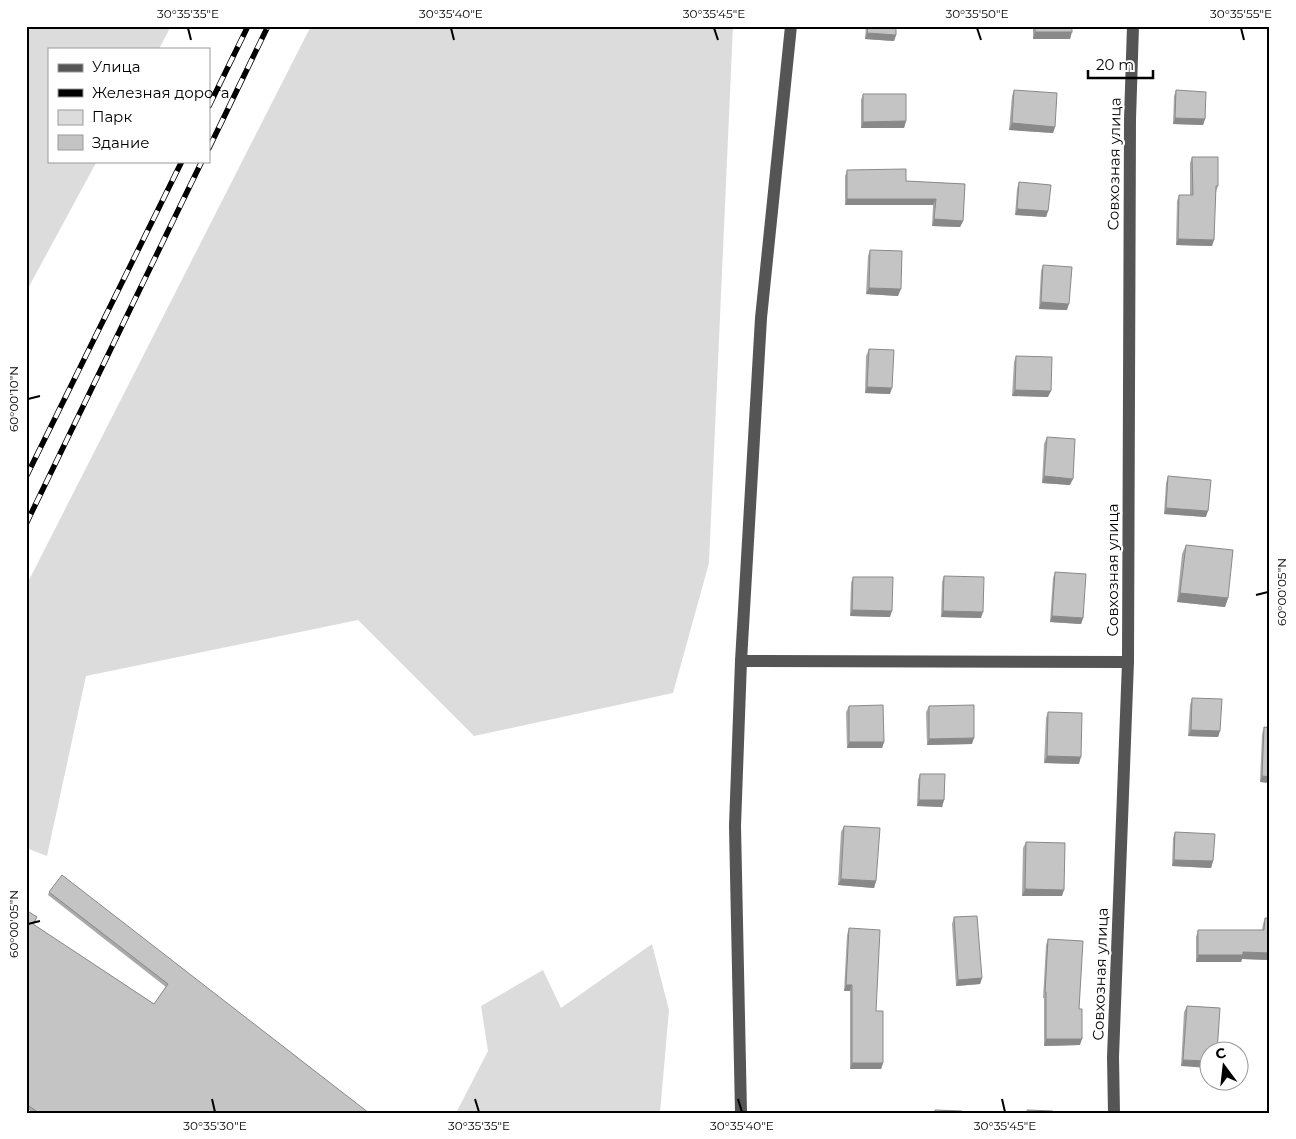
<svg xmlns="http://www.w3.org/2000/svg" width="1296" height="1139" font-family="Montserrat,sans-serif">
  <style>
    .green { fill: #dcdcdc }
    .lines { fill: none; stroke-linecap: round; stroke-linejoin: round }
    .minor { stroke: #555; stroke-width: 12 }
    .rail-casing { stroke: #000; stroke-width: 5.5 }
    .rail { stroke: #fff; stroke-width: 4; stroke-dasharray: 11; stroke-linecap: butt }
    .wall { fill: #a9a9a9 }
    .shaded-wall { fill: #898989 }
    .building { fill: #c4c4c4; stroke: #898989 }
    .ticks { fill: none; stroke: #000; stroke-width: 2 }
    .labels { text-anchor: middle; dominant-baseline: central; stroke-width: 4.5; stroke-linejoin: round; paint-order: stroke }
    .street-label { font-size: 15px; fill: #000; stroke: #fff }
    .neatline { fill: none; stroke: #000; stroke-width: 2 }
    .ticks-label { font-size: 12px; text-anchor: middle; fill: #000 }
  </style>
  <rect width="100%" height="100%" fill="#fff"/>
  <g class="green">
    <polygon points="26,26 171,26 159,49 49,49 49,161 97,161 26,292"/>
    <polygon points="311,26 733,26 709,563 673,693 474,736 358,620 86,676 47,856 26,848 26,586"/>
    <polygon points="652,944 669,1010 660,1113 456,1113 488,1051 481,1006 543,970 561,1008"/>
  </g>
  <g class="lines">
    <g class="minor">
      <polyline points="741,661 1128,662"/>
      <polyline points="741,1113 735,826 741,661 761,318 791,26"/>
      <polyline points="1114,1113 1113,1057 1128,662 1130,119 1133,26"/>
    </g>
    <g class="rail-casing">
      <g id="rail">
        <polyline points="209,106 248,26"/>
        <polyline points="209,148 268,26"/>
        <polyline points="26,477 182,161"/>
        <polyline points="26,524 202,161"/>
      </g>
    </g>
    <use href="#rail" class="rail"/>
  </g>
  <g class="wall">
    <polygon points="866,26 896,26 896,35 894,41 865,39"/>
    <polygon points="1033,26 1072,26 1070,39 1033,39"/>
    <polygon points="1014,90 1055,127 1053,133 1009,130 1012,96"/>
    <polygon points="1176,90 1205,119 1203,125 1173,124 1174,96"/>
    <polygon points="863,94 906,121 904,128 861,128 861,100"/>
    <polygon points="1192,157 1218,186 1216,192 1212,246 1176,245 1177,201 1179,195 1190,195 1190,163"/>
    <polygon points="847,170 906,181 965,184 963,221 960,227 932,226 933,205 845,205 845,176"/>
    <polygon points="1019,182 1048,211 1046,217 1015,215 1017,189"/>
    <polygon points="870,250 898,296 866,294 868,256"/>
    <polygon points="1043,265 1067,310 1039,309 1041,271"/>
    <polygon points="869,349 890,394 865,393 866,356"/>
    <polygon points="1016,356 1048,397 1012,396 1014,362"/>
    <polygon points="1047,437 1070,485 1042,483 1044,444"/>
    <polygon points="1168,476 1206,517 1164,514 1166,483"/>
    <polygon points="1186,545 1228,598 1225,607 1177,602 1182,554"/>
    <polygon points="1055,572 1083,618 1081,624 1050,622 1053,578"/>
    <polygon points="944,576 981,618 941,617 942,582"/>
    <polygon points="853,577 890,617 850,616 851,583"/>
    <polygon points="1192,698 1220,731 1218,737 1188,736 1190,705"/>
    <polygon points="849,706 884,742 882,748 847,748 846,712"/>
    <polygon points="929,706 972,744 927,745 926,712"/>
    <polygon points="1048,712 1079,764 1044,763 1046,718"/>
    <polygon points="1264,727 1270,728 1270,783 1260,782 1262,734"/>
    <polygon points="920,774 944,800 942,807 917,806 918,780"/>
    <polygon points="844,826 876,881 874,888 838,885 841,832"/>
    <polygon points="1175,832 1213,861 1211,868 1172,866 1173,838"/>
    <polygon points="1026,842 1062,896 1022,896 1023,848"/>
    <polygon points="49,892 369,1113 33,1113 26,1108 26,910 36,920 33,925 154,1004 166,987 48,895"/>
    <polygon points="954,917 982,978 980,984 956,986 952,924"/>
    <polygon points="1265,918 1270,918 1270,960 1242,959 1241,962 1196,962 1196,937 1198,930 1262,930 1263,924"/>
    <polygon points="849,928 876,1011 883,1063 881,1069 850,1069 850,991 844,991 847,935"/>
    <polygon points="1048,939 1079,1009 1080,1045 1044,1046 1044,998 1043,998 1046,945"/>
    <polygon points="1187,1006 1220,1008 1181,1066 1184,1012"/>
  </g>
  <g class="shaded-wall">
    <polygon points="1035,32 1072,32 1070,39 1033,39"/>
    <polygon points="867,33 896,35 894,41 865,39"/>
    <polygon points="1175,118 1205,119 1203,125 1173,124"/>
    <polygon points="906,121 904,128 861,128 863,122"/>
    <polygon points="1012,123 1055,127 1053,133 1009,130"/>
    <polygon points="847,199 936,199 933,205 845,205"/>
    <polygon points="1017,209 1048,211 1046,217 1015,215"/>
    <polygon points="934,219 963,221 960,227 932,226"/>
    <polygon points="1178,239 1214,240 1212,246 1176,245"/>
    <polygon points="869,288 901,289 898,296 866,294"/>
    <polygon points="1041,302 1069,304 1067,310 1039,309"/>
    <polygon points="867,387 892,388 890,394 865,393"/>
    <polygon points="1015,390 1051,391 1048,397 1012,396"/>
    <polygon points="1044,476 1073,479 1070,485 1042,483"/>
    <polygon points="1166,508 1208,511 1206,517 1164,514"/>
    <polygon points="1180,593 1228,598 1225,607 1177,602"/>
    <polygon points="852,610 892,611 890,617 850,616"/>
    <polygon points="943,611 983,612 981,618 941,617"/>
    <polygon points="1052,616 1083,618 1081,624 1050,622"/>
    <polygon points="1191,730 1220,731 1218,737 1188,736"/>
    <polygon points="974,738 972,744 927,745 929,739"/>
    <polygon points="849,742 884,742 882,748 847,748"/>
    <polygon points="1047,756 1081,757 1079,764 1044,763"/>
    <polygon points="1262,776 1270,777 1270,783 1260,782"/>
    <polygon points="919,800 944,800 942,807 917,806"/>
    <polygon points="1174,860 1213,861 1211,868 1172,866"/>
    <polygon points="841,879 876,881 874,888 838,885"/>
    <polygon points="1025,889 1064,890 1062,896 1022,896"/>
    <polygon points="1243,952 1270,953 1270,960 1242,959 1241,962 1196,962 1198,955"/>
    <polygon points="982,978 980,984 956,986 958,980"/>
    <polygon points="846,985 852,985 850,991 844,991"/>
    <polygon points="1046,1039 1082,1039 1080,1045 1044,1046"/>
    <polygon points="1183,1060 1208,1061 1208,1068 1181,1066"/>
    <polygon points="852,1063 883,1063 881,1069 850,1069"/>
  </g>
  <g class="building">
    <polygon points="868,26 896,26 896,35 867,33"/>
    <rect x="1035" y="26" width="37" height="6"/>
    <polygon points="1014,90 1057,93 1055,127 1012,123"/>
    <polygon points="1176,90 1206,92 1205,119 1175,118"/>
    <polygon points="863,94 906,94 906,121 863,122"/>
    <polygon points="1192,157 1218,157 1218,186 1216,186 1214,240 1178,239 1179,195 1193,195"/>
    <polygon points="906,169 906,181 965,184 963,221 934,219 936,199 847,199 847,170"/>
    <polygon points="1019,182 1051,185 1048,211 1017,209"/>
    <polygon points="870,250 902,251 901,289 869,288"/>
    <polygon points="1043,265 1072,267 1069,304 1041,302"/>
    <polygon points="869,349 894,350 892,388 867,387"/>
    <polygon points="1016,356 1052,357 1051,391 1015,390"/>
    <polygon points="1047,437 1075,439 1073,479 1044,476"/>
    <polygon points="1168,476 1211,480 1208,511 1166,508"/>
    <polygon points="1186,545 1233,550 1228,598 1180,593"/>
    <polygon points="1055,572 1086,574 1083,618 1052,616"/>
    <polygon points="944,576 984,577 983,612 943,611"/>
    <polygon points="853,577 893,577 892,611 852,610"/>
    <polygon points="1192,698 1222,699 1220,731 1191,730"/>
    <polygon points="883,705 884,742 849,742 849,706"/>
    <polygon points="974,705 974,738 929,739 929,706"/>
    <polygon points="1048,712 1082,713 1081,757 1047,756"/>
    <polygon points="1264,727 1270,728 1270,777 1262,776"/>
    <polygon points="920,774 945,774 944,800 919,800"/>
    <polygon points="844,826 880,828 876,881 841,879"/>
    <polygon points="1175,832 1215,834 1213,861 1174,860"/>
    <polygon points="1026,842 1065,843 1064,890 1025,889"/>
    <polygon points="62,875 369,1113 39,1113 26,1104 26,910 37,917 33,924 154,1004 168,984 49,892"/>
    <polygon points="977,916 982,978 958,980 954,917"/>
    <polygon points="1265,918 1270,918 1270,953 1243,952 1243,955 1198,955 1198,930 1264,930"/>
    <polygon points="849,928 880,930 876,1011 883,1011 883,1063 852,1063 852,985 846,985"/>
    <polygon points="1048,939 1083,941 1079,1009 1082,1009 1082,1039 1046,1039 1046,992 1045,992"/>
    <polygon points="1187,1006 1220,1008 1217,1052 1208,1052 1208,1061 1183,1060"/>
    <polygon points="935,1110 962,1111 962,1113 935,1113"/>
    <polygon points="1027,1110 1053,1111 1053,1113 1027,1113"/>
  </g>
  <path class="ticks" d="M188 28 191 40M451 28 454 40M714 28 718 40M977 28 981 40M1241 28 1244 40M28 399 40 396M1256 595 1268 592M28 924 40 921M212 1099 215 1112M475 1099 479 1112M738 1099 742 1112M1002 1099 1005 1112"/>
  <g class="labels">
    <g class="street-label">
      <text transform="translate(1114 164) rotate(-89)">Совхозная улица</text>
      <text transform="translate(1112 570) rotate(-90)">Совхозная улица</text>
      <text transform="translate(1100 974) rotate(-88)">Совхозная улица</text>
    </g>
  </g>
  <rect width="1296" height="1139" fill="none" stroke="#ffffff" stroke-width="55"/>
  <rect x="48" y="48" width="162" height="115" fill="#ffffff" stroke="#999999"/>
  <rect x="58" y="64" width="25" height="8" fill="#555555" stroke="#999999"/>
  <text x="92" y="72" font-size="15" fill="#000000">Улица</text>
  <rect x="58" y="89" width="25" height="8" fill="#000000" stroke="#999999"/>
  <text x="92" y="98" font-size="15" fill="#000000">Железная дорога</text>
  <rect x="58" y="110" width="25" height="15" fill="#dcdcdc" stroke="#999999"/>
  <text x="92" y="122" font-size="15" fill="#000000">Парк</text>
  <rect x="58" y="135" width="25" height="15" fill="#c4c4c4" stroke="#999999"/>
  <text x="92" y="148" font-size="15" fill="#000000">Здание</text>
  <g transform="translate(1224 1066) rotate(345)"><circle r="24" fill="#ffffff" stroke="#999999"/>
  <path d="M0-4L9 19L0 12L-9 19Z" fill="#000000"/>
  <text y="-8" font-size="14" font-weight="bold" text-anchor="middle" fill="#000000">С</text>
  </g>
  <path d="M1088 70v8h65v-8" fill="none" stroke="#000000" stroke-width="2.5"/>
  <text x="1096" y="70" font-size="15" fill="#000000" stroke="#ffffff" stroke-width="4" paint-order="stroke">20 m</text>
  <rect x="28" y="28" width="1240" height="1084" class="neatline"/>
  <g class="ticks-label">
    <text x="188" y="18">30°35'35"E</text>
    <text x="451" y="18">30°35'40"E</text>
    <text x="714" y="18">30°35'45"E</text>
    <text x="977" y="18">30°35'50"E</text>
    <text x="1241" y="18">30°35'55"E</text>
    <text transform="translate(14 399) rotate(-90)" y="4">60°00'10"N</text>
    <text transform="translate(1282 592) rotate(-90)" y="4">60°00'05"N</text>
    <text transform="translate(14 924) rotate(-90)" y="4">60°00'05"N</text>
    <text x="215" y="1130">30°35'30"E</text>
    <text x="479" y="1130">30°35'35"E</text>
    <text x="742" y="1130">30°35'40"E</text>
    <text x="1005" y="1130">30°35'45"E</text>
  </g>
</svg>
